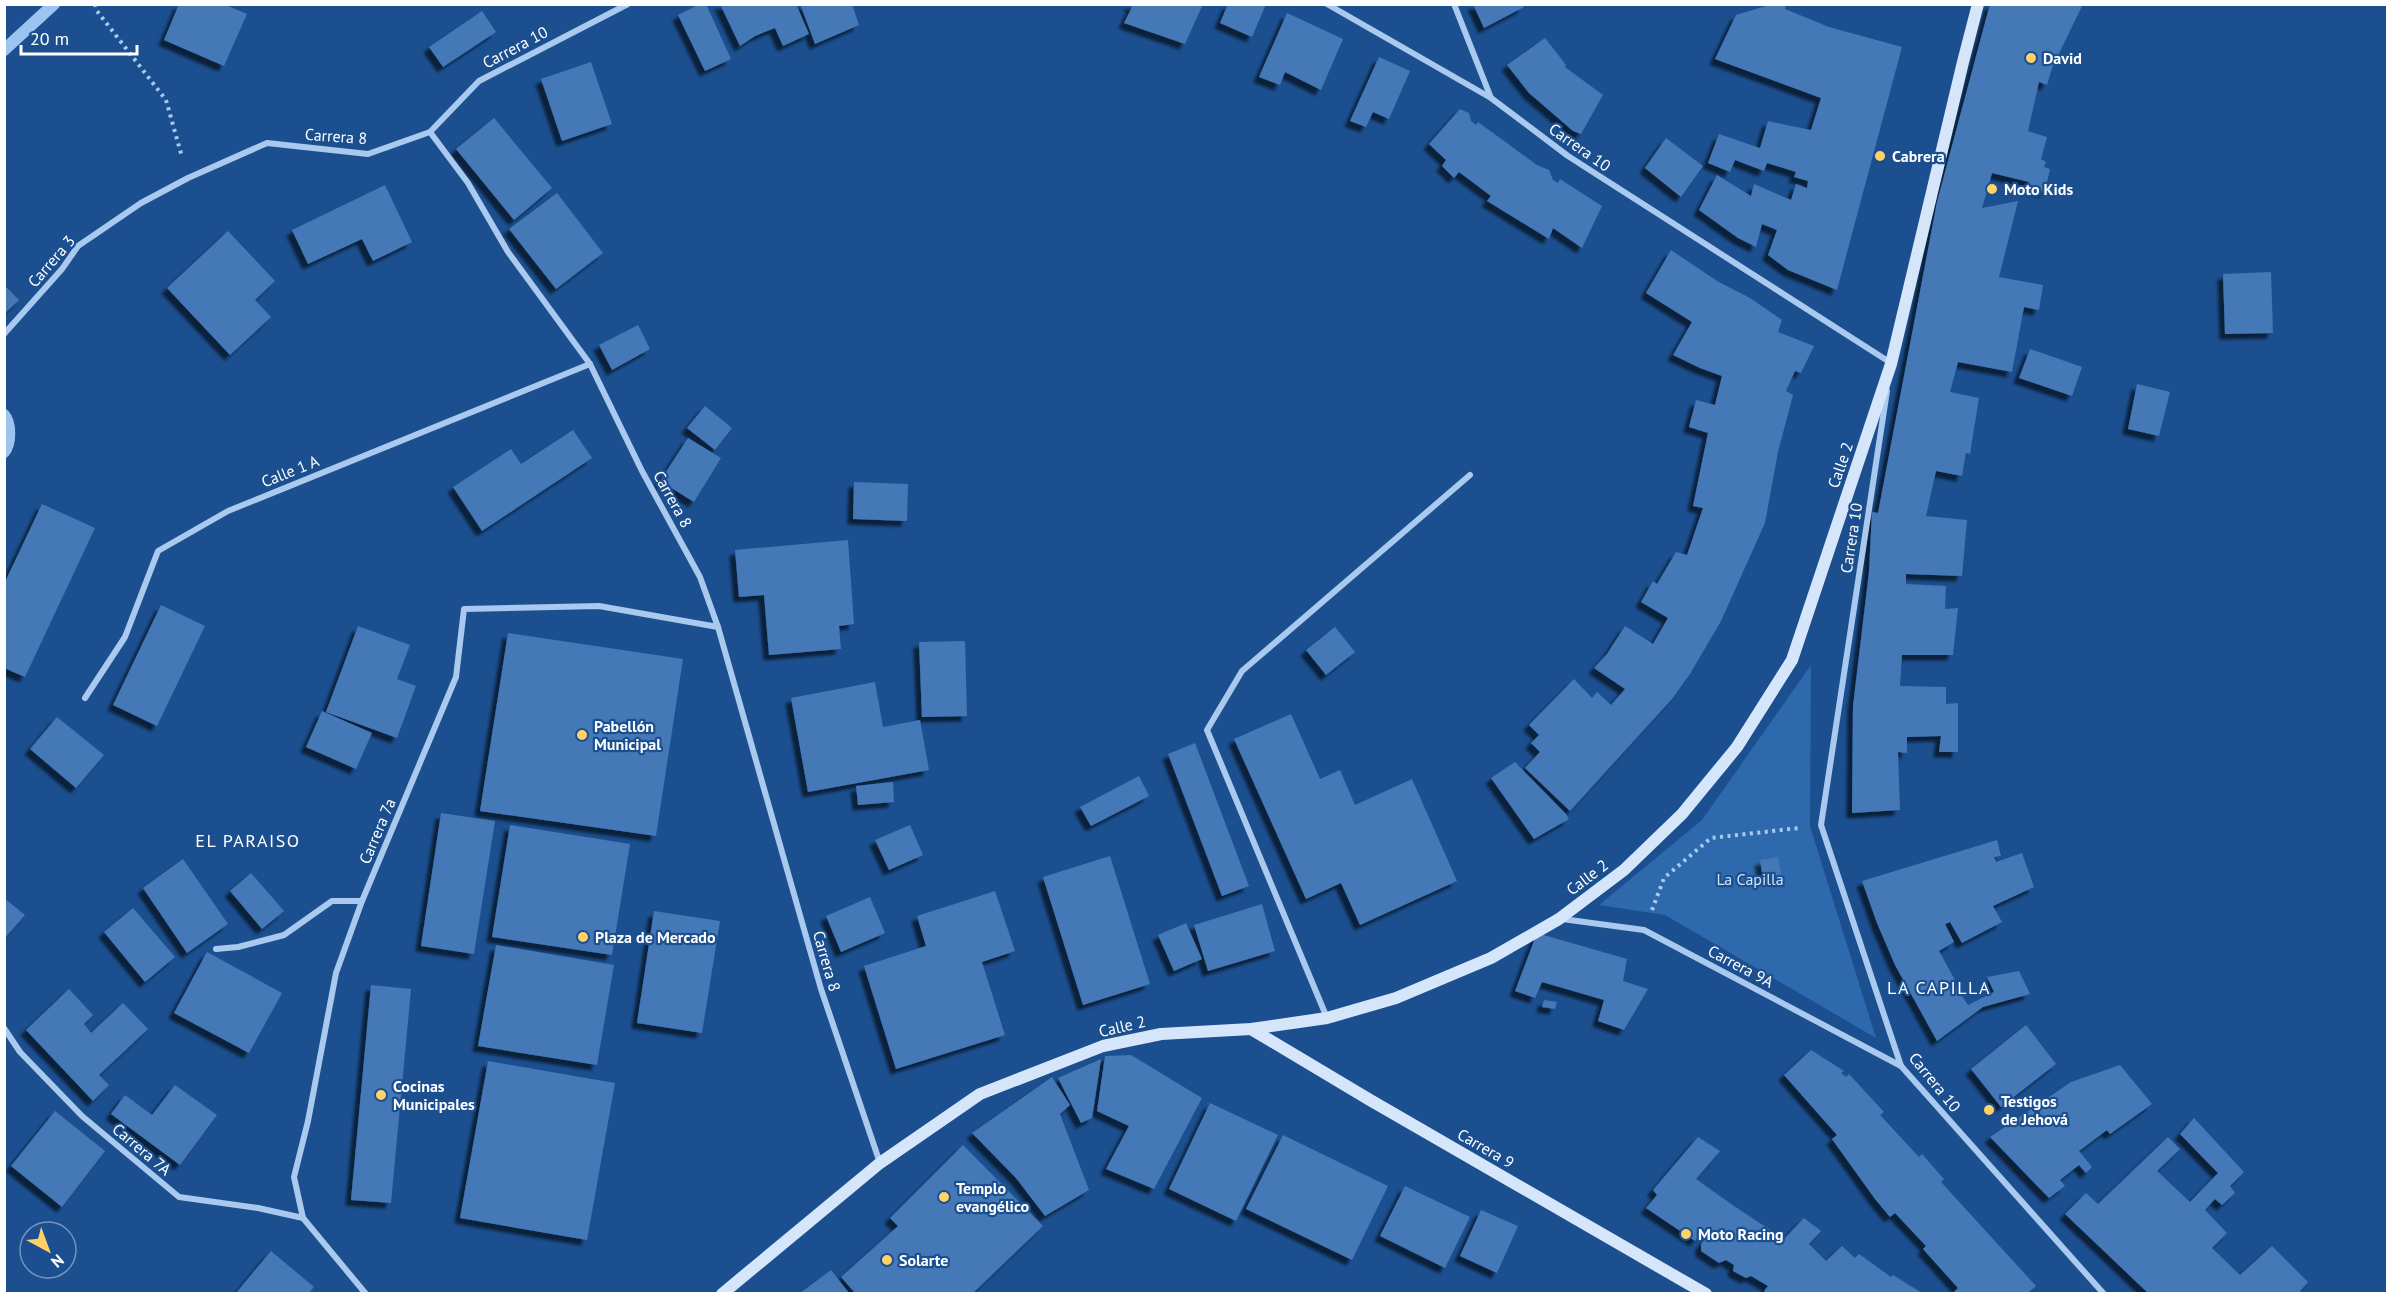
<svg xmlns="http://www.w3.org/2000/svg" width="2392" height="1298" font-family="'PT Sans',sans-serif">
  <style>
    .green { fill: #2e69ad }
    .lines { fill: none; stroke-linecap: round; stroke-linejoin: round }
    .stream { stroke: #9cc4f0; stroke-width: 12 }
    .building { fill: #4478b7; filter: url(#shadow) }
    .path { stroke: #a9c9ee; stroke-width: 4; stroke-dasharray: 3 4.5; stroke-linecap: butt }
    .street { stroke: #a9c9ee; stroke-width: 6 }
    .secondary { stroke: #d6e6fa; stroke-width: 12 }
    .poi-dot { fill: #ffd166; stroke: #1b4f8f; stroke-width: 2 }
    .labels { text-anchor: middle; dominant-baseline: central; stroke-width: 4.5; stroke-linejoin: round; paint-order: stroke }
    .street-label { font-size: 16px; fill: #fff; stroke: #1b4f8f }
    .poi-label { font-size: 16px; font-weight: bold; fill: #fff; stroke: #1b4f8f; text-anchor: start }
    .park-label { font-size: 16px; fill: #cfe3fa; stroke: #1b4f8f }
    .neighbourhood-label { font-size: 18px; letter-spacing: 1.5px; fill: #fff; stroke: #1b4f8f }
  </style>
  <defs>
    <filter id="shadow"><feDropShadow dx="-5.5" dy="5.5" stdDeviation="1.5" flood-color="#0009"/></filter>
  </defs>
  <rect width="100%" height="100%" fill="#1b4f8f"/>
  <polygon class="green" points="1811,665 1810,826 1876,1038 1665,915 1599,905 1702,820"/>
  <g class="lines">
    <g class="stream">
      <polyline points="4,50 54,4"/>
      <path d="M4 415C11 423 11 444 4 452"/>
    </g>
  </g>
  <g class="building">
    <polygon points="179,4 223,4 247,14 224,66 164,40"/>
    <polygon points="700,4 706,4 731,59 705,71 678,15"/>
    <polygon points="720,4 796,4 809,34 783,46 775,28 755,36 740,46"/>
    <polygon points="800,4 852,4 859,25 815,44"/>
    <polygon points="1127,4 1203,4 1185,44 1124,23 1132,7"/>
    <polygon points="1228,4 1266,4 1252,37 1220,23"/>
    <polygon points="1473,4 1523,4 1524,7 1484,28"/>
    <polygon points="1773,4 1786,5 1785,9 1829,27 1902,47 1837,290 1788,270 1768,255 1777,230 1762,224 1756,247 1738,238 1699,210 1717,175 1751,196 1754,184 1791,200 1796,184 1807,188 1808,181 1794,177 1796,172 1767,163 1764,171 1735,160 1730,172 1708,163 1719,134 1760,148 1768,121 1811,130 1821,98 1715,59 1736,15"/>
    <polygon points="1990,4 2083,4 2052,68 2047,85 2039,82 2028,131 2047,137 2041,159 2046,162 2044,167 2050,169 2045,192 2028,188 2029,182 1992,173 1982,208 2018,201 1999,277 2043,285 2039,310 2024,307 2012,372 1958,362 1950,392 1979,398 1970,454 1966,453 1962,476 1936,471 1926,516 1967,520 1962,576 1906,574 1906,584 1946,586 1945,609 1958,608 1953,655 1902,655 1900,686 1946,687 1946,704 1958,703 1958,752 1939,752 1941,736 1907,737 1907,753 1898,752 1900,810 1852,813 1853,706 1869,572 1872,512 1878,513 1937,202"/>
    <polygon points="482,11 496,32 443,67 429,47"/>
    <polygon points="1287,13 1343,39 1321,90 1285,72 1280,85 1259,77"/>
    <polygon points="1545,38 1566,65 1565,67 1603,95 1581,134 1573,131 1529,93 1507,65"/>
    <polygon points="1379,57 1410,71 1389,119 1373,112 1366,127 1350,121"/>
    <polygon points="591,62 612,124 562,141 541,79"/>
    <polygon points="1460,109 1469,113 1471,121 1476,125 1478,122 1537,165 1549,170 1553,180 1558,183 1560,179 1602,206 1582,248 1553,228 1549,239 1487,201 1491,196 1459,172 1454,178 1442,166 1446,160 1429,144"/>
    <polygon points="494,118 552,188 514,220 456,149"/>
    <polygon points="1666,138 1703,166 1681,197 1645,168"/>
    <polygon points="385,185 412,242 373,261 362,239 308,264 292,230"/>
    <polygon points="557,193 603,253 556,289 509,229"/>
    <polygon points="228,231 275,281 255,300 271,317 230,355 167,288"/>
    <polygon points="1671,250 1717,281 1750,298 1782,320 1778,332 1814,346 1801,373 1795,371 1786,391 1793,395 1778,452 1765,523 1721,621 1690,674 1672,699 1570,811 1525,768 1540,752 1531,743 1539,735 1529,725 1574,679 1592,698 1597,692 1611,705 1625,689 1594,668 1607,654 1625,626 1653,644 1668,618 1641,602 1653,581 1657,584 1676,552 1687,555 1703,508 1693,506 1708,433 1689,427 1696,400 1715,405 1722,376 1700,368 1673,355 1692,322 1646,293"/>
    <polygon points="2271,272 2273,333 2225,334 2223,274"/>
    <polygon points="4,285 19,300 4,314"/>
    <polygon points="638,325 650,349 612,370 599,345"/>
    <polygon points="2030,349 2082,367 2072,396 2019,378"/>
    <polygon points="2137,384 2170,392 2159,436 2128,429"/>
    <polygon points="705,406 732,428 715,450 687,428"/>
    <polygon points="573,430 592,458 482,531 453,487 511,449 521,464"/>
    <polygon points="688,438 721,458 694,502 660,481"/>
    <polygon points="854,482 908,484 907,521 853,519"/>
    <polygon points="42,504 95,528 25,677 4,668 4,584"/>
    <polygon points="848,540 854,624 839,626 841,649 769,655 764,595 739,597 735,550"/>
    <polygon points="161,605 205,626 157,726 113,705"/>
    <polygon points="358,626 410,645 397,679 416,686 397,738 326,712"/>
    <polygon points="1335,627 1355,652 1326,675 1306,650"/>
    <polygon points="508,633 683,659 656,836 480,811"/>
    <polygon points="965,641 967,716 922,717 919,642"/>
    <polygon points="875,682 883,727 920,720 929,770 808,792 791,698"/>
    <polygon points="322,711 372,733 356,769 306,747"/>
    <polygon points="1291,714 1320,779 1340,770 1355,805 1412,779 1457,881 1360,925 1341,883 1306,899 1234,739"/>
    <polygon points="57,717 104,755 76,788 30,749"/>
    <polygon points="1195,743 1249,886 1222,896 1168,754"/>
    <polygon points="1515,762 1566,814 1569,819 1534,839 1491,778"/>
    <polygon points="1139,776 1149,796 1091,826 1080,807"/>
    <polygon points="893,782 894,802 858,805 856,786"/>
    <polygon points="441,813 495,821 474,954 421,946"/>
    <polygon points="510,825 630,844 612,955 492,937"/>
    <polygon points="910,825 923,855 889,870 875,840"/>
    <polygon points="1997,840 2001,856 1994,857 1996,862 2022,853 2034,887 1993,906 2002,922 1962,943 1950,922 1945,924 1954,942 1939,951 1955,980 1952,981 1968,1005 1994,992 1987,977 2019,971 2030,994 1983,1007 1937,1041 1895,965 1877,923 1862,881"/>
    <polygon points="1110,856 1150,984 1083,1005 1043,877"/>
    <polygon points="1778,857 1781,875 1763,878 1760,860"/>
    <polygon points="183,859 228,924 187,953 143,888"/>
    <polygon points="251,873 284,911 262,929 230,891"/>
    <polygon points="995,891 1015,951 982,962 1005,1035 896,1069 864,966 926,946 917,916"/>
    <polygon points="870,897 885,933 841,952 826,916"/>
    <polygon points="4,898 25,915 4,939"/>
    <polygon points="1262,904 1275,951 1208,971 1194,925"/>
    <polygon points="133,908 175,957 145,982 104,932"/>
    <polygon points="654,911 720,921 702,1033 637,1023"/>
    <polygon points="1186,923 1202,959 1174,971 1158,935"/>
    <polygon points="1537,933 1627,959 1623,981 1648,989 1624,1030 1598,1021 1604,1000 1542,982 1535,998 1515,991"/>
    <polygon points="496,945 614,965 597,1065 478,1046"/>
    <polygon points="207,952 282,993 249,1053 174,1013"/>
    <polygon points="371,985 411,989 391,1203 351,1200"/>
    <polygon points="69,989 93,1015 84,1024 91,1033 123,1003 148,1029 99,1075 109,1085 93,1101 26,1030"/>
    <polygon points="1544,1000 1557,1002 1555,1009 1542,1007"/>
    <polygon points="2026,1025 2056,1064 2001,1107 1971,1069"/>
    <polygon points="1811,1050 1844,1071 1841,1073 1846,1077 1849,1074 1884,1112 1880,1115 1919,1157 1922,1154 1944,1179 1941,1182 2036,1286 2028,1293 1955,1293 1954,1292 1958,1288 1923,1249 1926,1246 1895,1213 1890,1217 1875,1199 1832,1139 1837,1135 1784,1075"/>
    <polygon points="1131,1055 1202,1098 1154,1189 1106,1169 1129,1126 1097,1111 1105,1056"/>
    <polygon points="1101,1059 1092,1118 1081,1123 1058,1078"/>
    <polygon points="488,1061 615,1083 587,1240 460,1218"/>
    <polygon points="2120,1065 2152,1104 2110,1134 2107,1130 2079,1151 2092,1167 2086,1173 2079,1165 2060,1180 2065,1186 2049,1198 1990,1137 2071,1082"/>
    <polygon points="1052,1077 1070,1105 1060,1114 1089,1190 1045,1216 1016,1178 972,1133"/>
    <polygon points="175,1085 217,1115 180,1165 111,1114 125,1095 152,1115"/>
    <polygon points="1210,1103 1278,1135 1236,1221 1169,1189"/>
    <polygon points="55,1111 105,1151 62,1207 11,1166"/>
    <polygon points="2194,1118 2244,1172 2230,1186 2235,1193 2222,1205 2215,1199 2205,1210 2227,1233 2212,1248 2240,1275 2272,1246 2308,1282 2300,1291 2304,1293 2148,1293 2065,1214 2086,1193 2098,1204 2168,1137 2180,1149 2157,1171 2190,1202 2218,1173 2180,1134"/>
    <polygon points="1283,1135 1388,1186 1352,1260 1246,1209"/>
    <polygon points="1698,1137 1720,1151 1696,1179 1734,1206 1784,1239 1804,1218 1821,1231 1809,1244 1826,1261 1842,1246 1855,1258 1859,1254 1891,1277 1893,1275 1922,1293 1767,1293 1764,1291 1768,1286 1751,1276 1746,1278 1733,1271 1734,1265 1726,1260 1719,1263 1701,1251 1701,1244 1713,1231 1707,1227 1695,1241 1646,1208 1657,1195 1653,1190"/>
    <polygon points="963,1145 1043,1226 973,1293 855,1293 841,1277 898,1226 890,1218"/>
    <polygon points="1405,1186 1470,1217 1445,1268 1380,1236"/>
    <polygon points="1481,1210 1518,1226 1497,1273 1460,1256"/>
    <polygon points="271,1251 314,1287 309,1293 236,1293"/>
    <polygon points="831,1270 849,1293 800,1293"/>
  </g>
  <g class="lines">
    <g class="path">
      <polyline points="95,4 97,11 166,100 182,157"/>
      <polyline points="1652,910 1664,878 1711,838 1799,828"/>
    </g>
    <g class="street">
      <polyline points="1327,4 1491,98 1568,156 1891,363"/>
      <polyline points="1454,4 1491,98"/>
      <polyline points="430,132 479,81 628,4"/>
      <polyline points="4,334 62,269 78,246 141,203 188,178 267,143 368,154 430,132 468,183 508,252 590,364 642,471 700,577 718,627 821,989 880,1163"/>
      <polyline points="1887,391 1821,825 1901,1066 2104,1294"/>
      <polyline points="85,698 125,637 158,551 228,511 590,364"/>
      <polyline points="1562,919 1644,930 1901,1066"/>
      <polyline points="216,949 238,947 284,935 332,901 362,901"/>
      <polyline points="1327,1018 1207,730 1242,671 1470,475"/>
      <polyline points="4,1028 20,1052 82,1116 179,1197 258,1208 303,1218"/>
      <polyline points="366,1294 303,1218 294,1177 308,1121 336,973 362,901 456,677 464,609 599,606 718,627"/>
    </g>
    <g class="secondary">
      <polyline points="1251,1029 1370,1100 1706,1294"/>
      <polyline points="722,1294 880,1163 980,1094 1103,1046 1161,1034 1251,1029 1327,1018 1396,998 1491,958 1559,919 1624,870 1682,814 1737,747 1792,660 1891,364 1963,62 1978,4"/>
    </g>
  </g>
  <g class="poi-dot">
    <circle cx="2031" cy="58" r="6"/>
    <circle cx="1880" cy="156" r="6"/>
    <circle cx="1992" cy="189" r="6"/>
    <circle cx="582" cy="735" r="6"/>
    <circle cx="583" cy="937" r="6"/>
    <circle cx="381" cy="1095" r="6"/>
    <circle cx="1989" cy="1110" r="6"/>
    <circle cx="944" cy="1197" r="6"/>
    <circle cx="1686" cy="1234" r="6"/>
    <circle cx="887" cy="1260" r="6"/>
  </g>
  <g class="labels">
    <g class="street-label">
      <text transform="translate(515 47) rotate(-28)">Carrera 10</text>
      <text transform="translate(336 136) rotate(4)">Carrera 8</text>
      <text transform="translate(1580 147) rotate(35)">Carrera 10</text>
      <text transform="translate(51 261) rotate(-49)">Carrera 3</text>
      <text transform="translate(1840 465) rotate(-71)">Calle 2</text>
      <text transform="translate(290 471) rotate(-22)">Calle 1 A</text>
      <text transform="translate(673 499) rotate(61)">Carrera 8</text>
      <text transform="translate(1851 538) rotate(-81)">Carrera 10</text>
      <text transform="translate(377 831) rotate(-67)">Carrera 7a</text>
      <text transform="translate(1587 877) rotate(-37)">Calle 2</text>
      <text transform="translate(827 961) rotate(74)">Carrera 8</text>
      <text transform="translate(1741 966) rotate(28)">Carrera 9A</text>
      <text transform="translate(1122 1026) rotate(-13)">Calle 2</text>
      <text transform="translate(1935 1082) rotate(51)">Carrera 10</text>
      <text transform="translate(1486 1148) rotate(30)">Carrera 9</text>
      <text transform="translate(142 1149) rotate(40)">Carrera 7A</text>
    </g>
    <g class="poi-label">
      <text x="2043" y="58">David</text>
      <text x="1892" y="156">Cabrera</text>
      <text x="2004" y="189">Moto Kids</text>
      <text x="594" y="726">Pabellón<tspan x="594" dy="18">Municipal</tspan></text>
      <text x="595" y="937">Plaza de Mercado</text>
      <text x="393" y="1086">Cocinas<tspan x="393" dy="18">Municipales</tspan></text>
      <text x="2001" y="1101">Testigos<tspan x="2001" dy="18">de Jehová</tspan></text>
      <text x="956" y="1188">Templo<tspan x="956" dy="18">evangélico</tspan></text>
      <text x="1698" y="1234">Moto Racing</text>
      <text x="899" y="1260">Solarte</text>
    </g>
    <g class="park-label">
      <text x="1750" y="879">La Capilla</text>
    </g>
    <g class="neighbourhood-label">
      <text x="248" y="840">EL PARAISO</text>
      <text x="1939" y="987">LA CAPILLA</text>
    </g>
  </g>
  <rect width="2392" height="1298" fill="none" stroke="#ffffff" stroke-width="12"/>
  <g transform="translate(48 1250) rotate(139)"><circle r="28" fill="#1b4f8f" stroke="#7695bc" stroke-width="1.5"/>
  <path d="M0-4.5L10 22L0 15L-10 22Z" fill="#ffd166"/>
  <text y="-9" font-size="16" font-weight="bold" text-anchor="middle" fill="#ffffff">N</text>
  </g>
  <path d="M21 45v9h116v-9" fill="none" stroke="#ffffff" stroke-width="3"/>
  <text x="30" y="45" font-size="18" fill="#ffffff" stroke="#1b4f8f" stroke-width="4.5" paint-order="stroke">20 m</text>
</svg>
